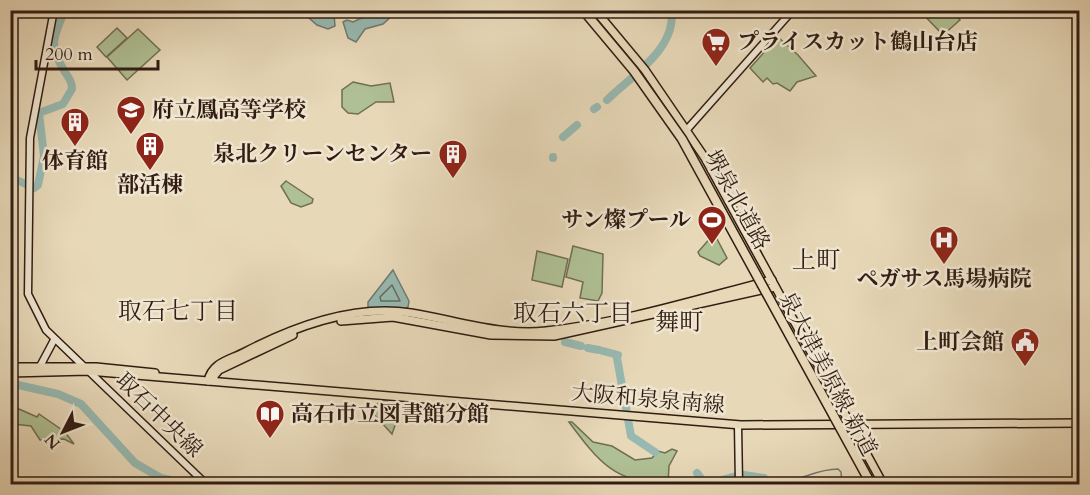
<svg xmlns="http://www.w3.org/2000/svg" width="1090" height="495" font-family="Cardo,'Noto Serif JP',serif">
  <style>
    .green { fill: #afc094; stroke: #706e53; stroke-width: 1.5 }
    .water { fill: #97b9b1; stroke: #6f7a71; stroke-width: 1.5 }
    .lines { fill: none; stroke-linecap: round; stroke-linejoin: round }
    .shore { stroke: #646a62; stroke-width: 1.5 }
    .stream { stroke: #6f7a71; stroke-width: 1.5 }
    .river { stroke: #97b9b1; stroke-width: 8 }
    .secondary-casing { stroke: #321c12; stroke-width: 9 }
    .primary-casing { stroke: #321c12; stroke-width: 10 }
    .secondary { stroke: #efe6d1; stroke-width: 6 }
    .primary { stroke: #e7d8b8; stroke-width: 7 }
    .highway-bridge-casing { stroke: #321c12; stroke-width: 11; stroke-linecap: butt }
    .highway-bridge { stroke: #e7d8b8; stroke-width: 8 }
    .labels { text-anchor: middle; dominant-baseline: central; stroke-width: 5; stroke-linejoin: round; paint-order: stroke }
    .poi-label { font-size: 22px; font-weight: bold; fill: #321c12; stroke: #efe6d1; text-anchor: start }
    .street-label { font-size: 22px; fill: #321c12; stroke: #efe6d1 }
    .neighbourhood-label { font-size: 24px; fill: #321c12; stroke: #efe6d1 }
  </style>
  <rect width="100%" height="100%" fill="#e7d8b8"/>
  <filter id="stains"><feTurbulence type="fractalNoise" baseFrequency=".00333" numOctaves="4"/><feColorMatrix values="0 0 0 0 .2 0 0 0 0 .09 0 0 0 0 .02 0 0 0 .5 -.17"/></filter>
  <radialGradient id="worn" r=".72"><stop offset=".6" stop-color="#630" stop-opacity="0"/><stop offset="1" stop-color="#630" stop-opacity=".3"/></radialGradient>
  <g class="green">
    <polygon points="919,10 953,11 960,20 943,35"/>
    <polygon points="117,28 127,38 106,57 97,47"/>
    <polygon points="138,29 160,50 127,80 107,57"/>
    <polygon points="778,37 798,55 816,76 797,82 790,91 777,83 773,84 767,78 763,82 750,68"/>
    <polygon points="353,82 371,86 390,83 394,102 376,102 358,114 348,113 342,107 342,90"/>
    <polygon points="286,181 313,199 312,203 301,207 291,203 281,186"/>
    <polygon points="712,236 717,239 727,258 719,265 700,256 698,252"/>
    <polygon points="573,246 603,254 602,293 598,301 580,298 583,282 566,277"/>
    <polygon points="537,251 568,259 562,287 532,280"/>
    <polygon points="382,401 387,401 399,414 392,434 369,409"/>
    <polygon points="19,409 37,417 39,414 65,432 74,444 64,439 40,440 31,426 13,424 11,430 11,413"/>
    <path d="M569 422H572L593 442 612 446 635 460 652 458 658 451 665 453 672 449 677 451 669 466 668 484C615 484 598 461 569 422Z"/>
  </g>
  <g class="water">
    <polygon points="301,11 336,11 334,14 335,26 328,29 317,25"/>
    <polygon points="381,11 397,11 383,24 365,29 356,42 348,38 343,22 347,20 353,22 368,15 374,17"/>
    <polygon points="393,270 409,301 408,307 404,309 368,308 368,302"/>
  </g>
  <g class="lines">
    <polygon class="shore" points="392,285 400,301 381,301 380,297"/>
    <path class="stream" d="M764 478C794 489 809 469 838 469L841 472 842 484"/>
    <g class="river">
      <path d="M607 100C630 77 678 48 671 10"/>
      <polyline points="594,109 597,107"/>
      <polyline points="563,137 577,125"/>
      <polyline points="553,158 553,157"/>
      <path d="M10 181 17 180 34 188 38 185 44 156 39 113 63 104 72 89C72 82 69 78 65 72 48 45 53 38 65 10"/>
      <polyline points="565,342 581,346"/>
      <polyline points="588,348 599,350"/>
      <polyline points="603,351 618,355"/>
      <polyline points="617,358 631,436 655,452"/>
      <polyline points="10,379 18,385 58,394 81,404 135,463 161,478 188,484"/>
      <polyline points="697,473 703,481 711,483 736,476"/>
      <polyline points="744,475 764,478 764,484"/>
    </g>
    <g class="secondary-casing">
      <g id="secondary">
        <polyline points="54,10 30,138 28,294 46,330 206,484"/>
        <polyline points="683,134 793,10"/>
        <polyline points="38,370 54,340"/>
        <polyline points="738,425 739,484"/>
      </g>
    </g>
    <g class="primary-casing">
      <g id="primary">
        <polyline points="595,10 645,70 705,158 883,484"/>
        <polyline points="341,321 393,317 491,335 554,336 775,287"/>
        <polyline points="10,367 96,367 155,373"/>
        <polyline points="10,373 88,371 741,425 1080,423"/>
        <path d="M208 381C212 362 230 360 245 352 295 326 354 304 411 313 455 320 500 336 546 331 622 323 698 299 772 280"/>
        <polyline points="214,381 214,376 219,370 293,335"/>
      </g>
    </g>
    <use href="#secondary" class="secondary"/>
    <use href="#primary" class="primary"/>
    <g class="highway-bridge-casing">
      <polyline id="highway-bridge" points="583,10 634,71 682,139 871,484"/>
    </g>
    <use href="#highway-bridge" class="highway-bridge"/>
  </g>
  <defs>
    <g id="supermarket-pin" transform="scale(1.5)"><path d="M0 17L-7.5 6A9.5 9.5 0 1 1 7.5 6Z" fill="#8f2418" stroke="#efe6d1"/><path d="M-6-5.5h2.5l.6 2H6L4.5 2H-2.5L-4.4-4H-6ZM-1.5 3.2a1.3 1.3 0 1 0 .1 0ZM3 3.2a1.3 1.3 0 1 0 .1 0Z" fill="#fff"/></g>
    <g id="school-pin" transform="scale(1.5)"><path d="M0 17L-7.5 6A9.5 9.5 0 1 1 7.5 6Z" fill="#8f2418" stroke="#efe6d1"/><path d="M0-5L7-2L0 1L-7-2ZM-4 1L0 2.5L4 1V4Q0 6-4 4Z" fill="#fff"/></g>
    <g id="building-pin" transform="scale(1.5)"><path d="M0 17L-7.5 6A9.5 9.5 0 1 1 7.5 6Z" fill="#8f2418" stroke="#efe6d1"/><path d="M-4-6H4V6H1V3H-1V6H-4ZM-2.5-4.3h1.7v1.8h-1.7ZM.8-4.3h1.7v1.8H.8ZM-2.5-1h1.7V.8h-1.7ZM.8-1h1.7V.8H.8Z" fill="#fff"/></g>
    <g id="stadium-pin" transform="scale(1.5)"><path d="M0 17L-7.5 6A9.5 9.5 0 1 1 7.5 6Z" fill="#8f2418" stroke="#efe6d1"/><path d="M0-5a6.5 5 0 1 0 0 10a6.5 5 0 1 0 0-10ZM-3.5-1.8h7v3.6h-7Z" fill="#fff"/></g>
    <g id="hospital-pin" transform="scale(1.5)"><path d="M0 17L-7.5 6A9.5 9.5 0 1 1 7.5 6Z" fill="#8f2418" stroke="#efe6d1"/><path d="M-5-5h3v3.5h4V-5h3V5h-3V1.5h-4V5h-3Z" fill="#fff"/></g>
    <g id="civic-pin" transform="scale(1.5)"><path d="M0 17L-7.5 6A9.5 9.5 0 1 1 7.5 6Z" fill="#8f2418" stroke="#efe6d1"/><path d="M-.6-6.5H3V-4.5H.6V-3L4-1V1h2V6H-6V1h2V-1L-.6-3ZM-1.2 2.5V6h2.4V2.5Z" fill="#fff"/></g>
    <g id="library-pin" transform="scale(1.5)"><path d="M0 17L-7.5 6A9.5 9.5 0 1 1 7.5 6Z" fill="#8f2418" stroke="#efe6d1"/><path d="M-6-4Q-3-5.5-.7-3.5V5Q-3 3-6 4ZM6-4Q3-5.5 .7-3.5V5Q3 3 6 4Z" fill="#fff"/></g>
  </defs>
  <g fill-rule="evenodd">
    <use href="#supermarket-pin" x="716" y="42"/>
    <use href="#school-pin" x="131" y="110"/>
    <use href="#building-pin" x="75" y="122"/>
    <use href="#building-pin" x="150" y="146"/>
    <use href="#building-pin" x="453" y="154"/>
    <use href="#stadium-pin" x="712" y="220"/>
    <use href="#hospital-pin" x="944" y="240"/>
    <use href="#civic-pin" x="1025" y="342"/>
    <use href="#library-pin" x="270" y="414"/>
  </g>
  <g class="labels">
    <g class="poi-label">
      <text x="737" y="42">プライスカット鶴山台店</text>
      <text x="152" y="110">府立鳳高等学校</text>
      <text x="432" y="154" text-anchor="end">泉北クリーンセンター</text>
      <text x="75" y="161" text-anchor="middle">体育館</text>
      <text x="150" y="185" text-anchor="middle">部活棟</text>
      <text x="691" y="220" text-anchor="end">サン燦プール</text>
      <text x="944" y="279" text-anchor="middle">ペガサス馬場病院</text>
      <text x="1004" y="342" text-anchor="end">上町会館</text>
      <text x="291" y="414">高石市立図書館分館</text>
    </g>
    <g class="street-label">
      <text transform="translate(737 200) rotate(61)">堺泉北道路</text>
      <text transform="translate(828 374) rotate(62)">泉大津美原線 新道</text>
      <text transform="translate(648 399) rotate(5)">大阪和泉泉南線</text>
      <text transform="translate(159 415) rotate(44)">取石中央線</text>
    </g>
    <g class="neighbourhood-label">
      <text x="816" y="260">上町</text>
      <text x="178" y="311">取石七丁目</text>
      <text x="573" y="313">取石六丁目</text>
      <text x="679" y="322">舞町</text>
    </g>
  </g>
  <rect width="1090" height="495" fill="none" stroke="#e7d8b8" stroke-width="36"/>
  <rect x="12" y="12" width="1066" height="471" fill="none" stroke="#321c12" stroke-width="3"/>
  <rect x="18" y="18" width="1054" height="459" fill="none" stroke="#321c12" stroke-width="1.5"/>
  <g transform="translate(63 432) rotate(228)" stroke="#efe6d1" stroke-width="4.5" paint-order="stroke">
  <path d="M0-4.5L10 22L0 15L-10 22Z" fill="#321c12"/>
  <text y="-9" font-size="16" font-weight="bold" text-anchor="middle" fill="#321c12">N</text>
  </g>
  <path d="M36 60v9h122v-9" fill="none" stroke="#321c12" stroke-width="3"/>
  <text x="45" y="60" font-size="18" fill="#321c12" stroke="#efe6d1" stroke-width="4.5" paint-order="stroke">200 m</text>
  <rect width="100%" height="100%" filter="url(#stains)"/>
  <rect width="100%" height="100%" fill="url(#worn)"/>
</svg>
